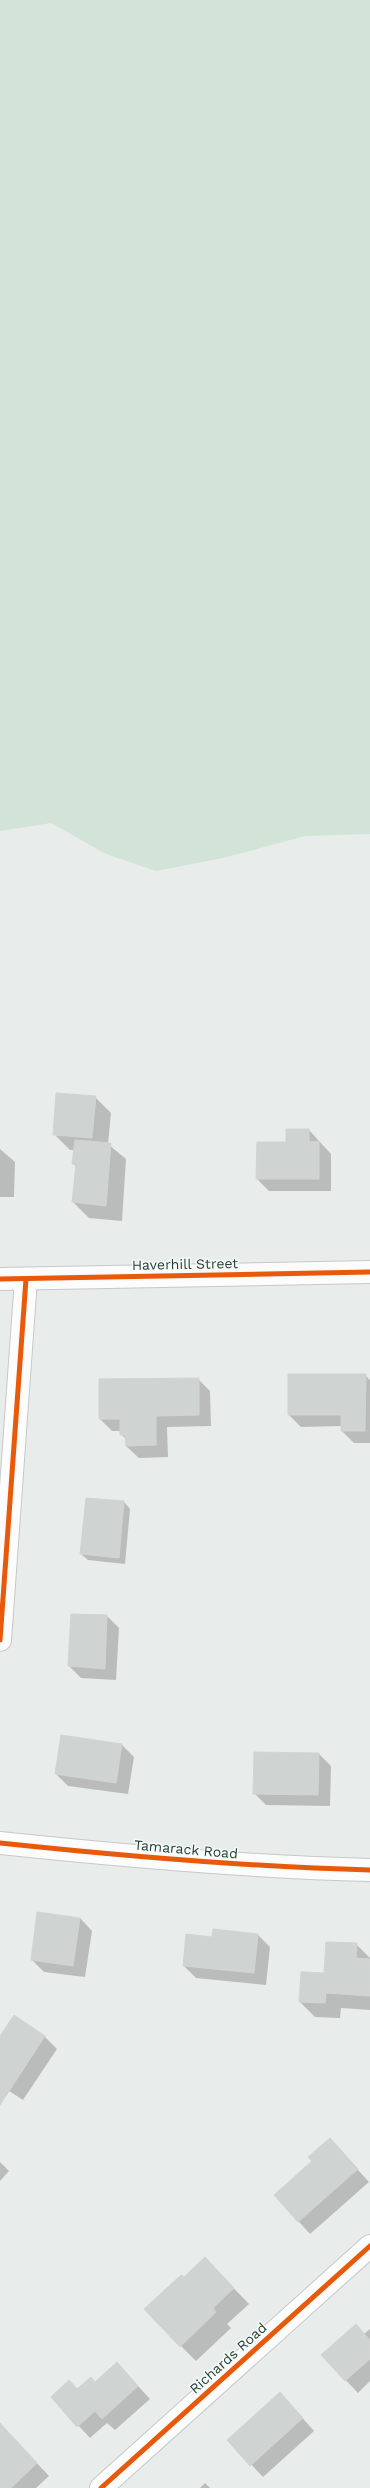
<svg xmlns="http://www.w3.org/2000/svg" width="370" height="2488" font-family="'Work Sans',sans-serif">
  <style>
    .green { fill: #d2e4d7 }
    .shadow { fill: #0003 }
    .building { fill: #cfd3d1; stroke: #d0d5d3 }
    .lines { fill: none; stroke-linecap: round; stroke-linejoin: round }
    .minor-casing { stroke: #c5c9c7; stroke-width: 24 }
    .tertiary-casing { stroke: #c5c9c7; stroke-width: 24 }
    .minor { stroke: #fcfcfc; stroke-width: 22 }
    .tertiary { stroke: #fcfcfc; stroke-width: 22 }
    .cycleway-casing { stroke: #f7fbf8; stroke-width: 8 }
    .cycleway { stroke: #e8590c; stroke-width: 5 }
    .labels { text-anchor: middle; dominant-baseline: central; stroke-width: 3; stroke-linejoin: round; paint-order: stroke }
    .street-label { font-size: 14px; fill: #254038; stroke: #f7fbf8 }
  </style>
  <rect width="100%" height="100%" fill="#e8ecea"/>
  <polygon class="green" points="0,0 370,0 370,834 305,836 223,858 156,871 106,854 51,823 0,831"/>
  <g class="shadow">
    <polygon points="95,1097 111,1113 108,1144 126,1159 122,1221 89,1218 73,1202 76,1167 74,1164 75,1150 70,1150 54,1134"/>
    <polygon points="309,1130 331,1154 331,1191 269,1191 257,1179"/>
    <polygon points="0,1149 15,1162 14,1197 0,1197"/>
    <polygon points="365,1375 370,1380 370,1443 354,1443 342,1431 342,1426 301,1427 289,1415"/>
    <polygon points="198,1379 210,1391 211,1426 167,1427 168,1457 139,1458 126,1446 126,1439 121,1434 121,1431 112,1431 100,1419 100,1380"/>
    <polygon points="86,1499 124,1502 130,1509 125,1564 88,1560 81,1554"/>
    <polygon points="107,1616 119,1628 116,1680 81,1678 69,1666"/>
    <polygon points="122,1745 134,1757 128,1794 68,1786 56,1774"/>
    <polygon points="319,1754 331,1766 330,1806 266,1805 254,1793"/>
    <polygon points="80,1918 92,1931 85,1977 44,1972 32,1960"/>
    <polygon points="258,1935 270,1947 266,1985 196,1978 184,1966 213,1938"/>
    <polygon points="356,1944 370,1958 370,2018 370,2010 341,2008 340,2018 315,2017 300,2002"/>
    <polygon points="14,2017 45,2037 57,2049 23,2100 0,2085 0,2038"/>
    <polygon points="330,2139 369,2182 310,2234 275,2195 313,2161"/>
    <polygon points="0,2162 9,2171 0,2181"/>
    <polygon points="220,2274 249,2304 227,2324 231,2328 196,2361 181,2346 184,2279"/>
    <polygon points="370,2329 370,2381 358,2393 322,2355 364,2334"/>
    <polygon points="128,2375 150,2399 115,2430 107,2423 90,2438 52,2397 95,2383"/>
    <polygon points="291,2405 314,2431 263,2477 228,2440"/>
    <polygon points="0,2424 49,2476 36,2488 0,2488"/>
    <polygon points="205,2483 210,2488 200,2488"/>
  </g>
  <g class="building">
    <polygon points="56,1093 96,1096 92,1138 53,1135"/>
    <polygon points="286,1129 309,1129 309,1142 319,1141 319,1179 256,1179 257,1142 286,1142"/>
    <polygon points="75,1140 111,1143 106,1206 72,1202 76,1165 72,1164"/>
    <polygon points="288,1374 366,1374 365,1431 341,1431 341,1415 288,1415"/>
    <polygon points="199,1378 199,1415 156,1416 156,1445 126,1446 125,1435 120,1435 120,1419 99,1419 99,1379"/>
    <polygon points="86,1498 124,1501 119,1558 80,1554"/>
    <polygon points="71,1614 107,1615 105,1669 68,1666"/>
    <polygon points="61,1735 122,1744 116,1783 55,1774"/>
    <polygon points="254,1752 319,1753 318,1795 253,1794"/>
    <polygon points="37,1912 80,1918 73,1966 31,1960"/>
    <polygon points="213,1929 258,1934 254,1973 183,1966 186,1934 212,1937"/>
    <polygon points="326,1942 357,1943 356,1958 370,1959 370,1996 326,1993 325,2003 299,2002 301,1972 324,1973"/>
    <polygon points="14,2015 45,2036 0,2105 0,2036"/>
    <polygon points="330,2138 358,2169 298,2222 274,2195 312,2161 308,2157"/>
    <polygon points="205,2257 234,2288 213,2308 216,2312 180,2347 144,2309 181,2275 184,2277"/>
    <polygon points="356,2324 370,2340 370,2359 345,2381 321,2355"/>
    <polygon points="117,2362 138,2386 102,2419 95,2411 77,2427 51,2397 69,2380 77,2389 91,2377 95,2382"/>
    <polygon points="280,2392 303,2418 250,2466 227,2440"/>
    <polygon points="0,2423 37,2463 11,2488 0,2488"/>
  </g>
  <g class="lines">
    <g class="minor-casing">
      <g id="minor">
        <path d="M0 1843C123 1856 246 1867 370 1870"/>
        <polyline points="101,2488 370,2246"/>
      </g>
    </g>
    <g class="tertiary-casing">
      <g id="tertiary">
        <polyline points="0,1279 370,1272"/>
        <polyline points="0,1640 26,1279"/>
      </g>
    </g>
    <use href="#minor" class="minor"/>
    <use href="#tertiary" class="tertiary"/>
    <g class="cycleway-casing">
      <g id="cycleway">
        <polyline points="0,1279 370,1272"/>
        <polyline points="0,1640 26,1279"/>
        <path d="M0 1843C123 1856 246 1867 370 1870"/>
        <polyline points="101,2488 370,2246"/>
      </g>
    </g>
    <use href="#cycleway" class="cycleway"/>
  </g>
  <g class="labels">
    <g class="street-label">
      <text transform="translate(185 1264) rotate(-1)">Haverhill Street</text>
      <text transform="translate(186 1849) rotate(5)">Tamarack Road</text>
      <text transform="translate(228 2358) rotate(-42)">Richards Road</text>
    </g>
  </g>
</svg>
